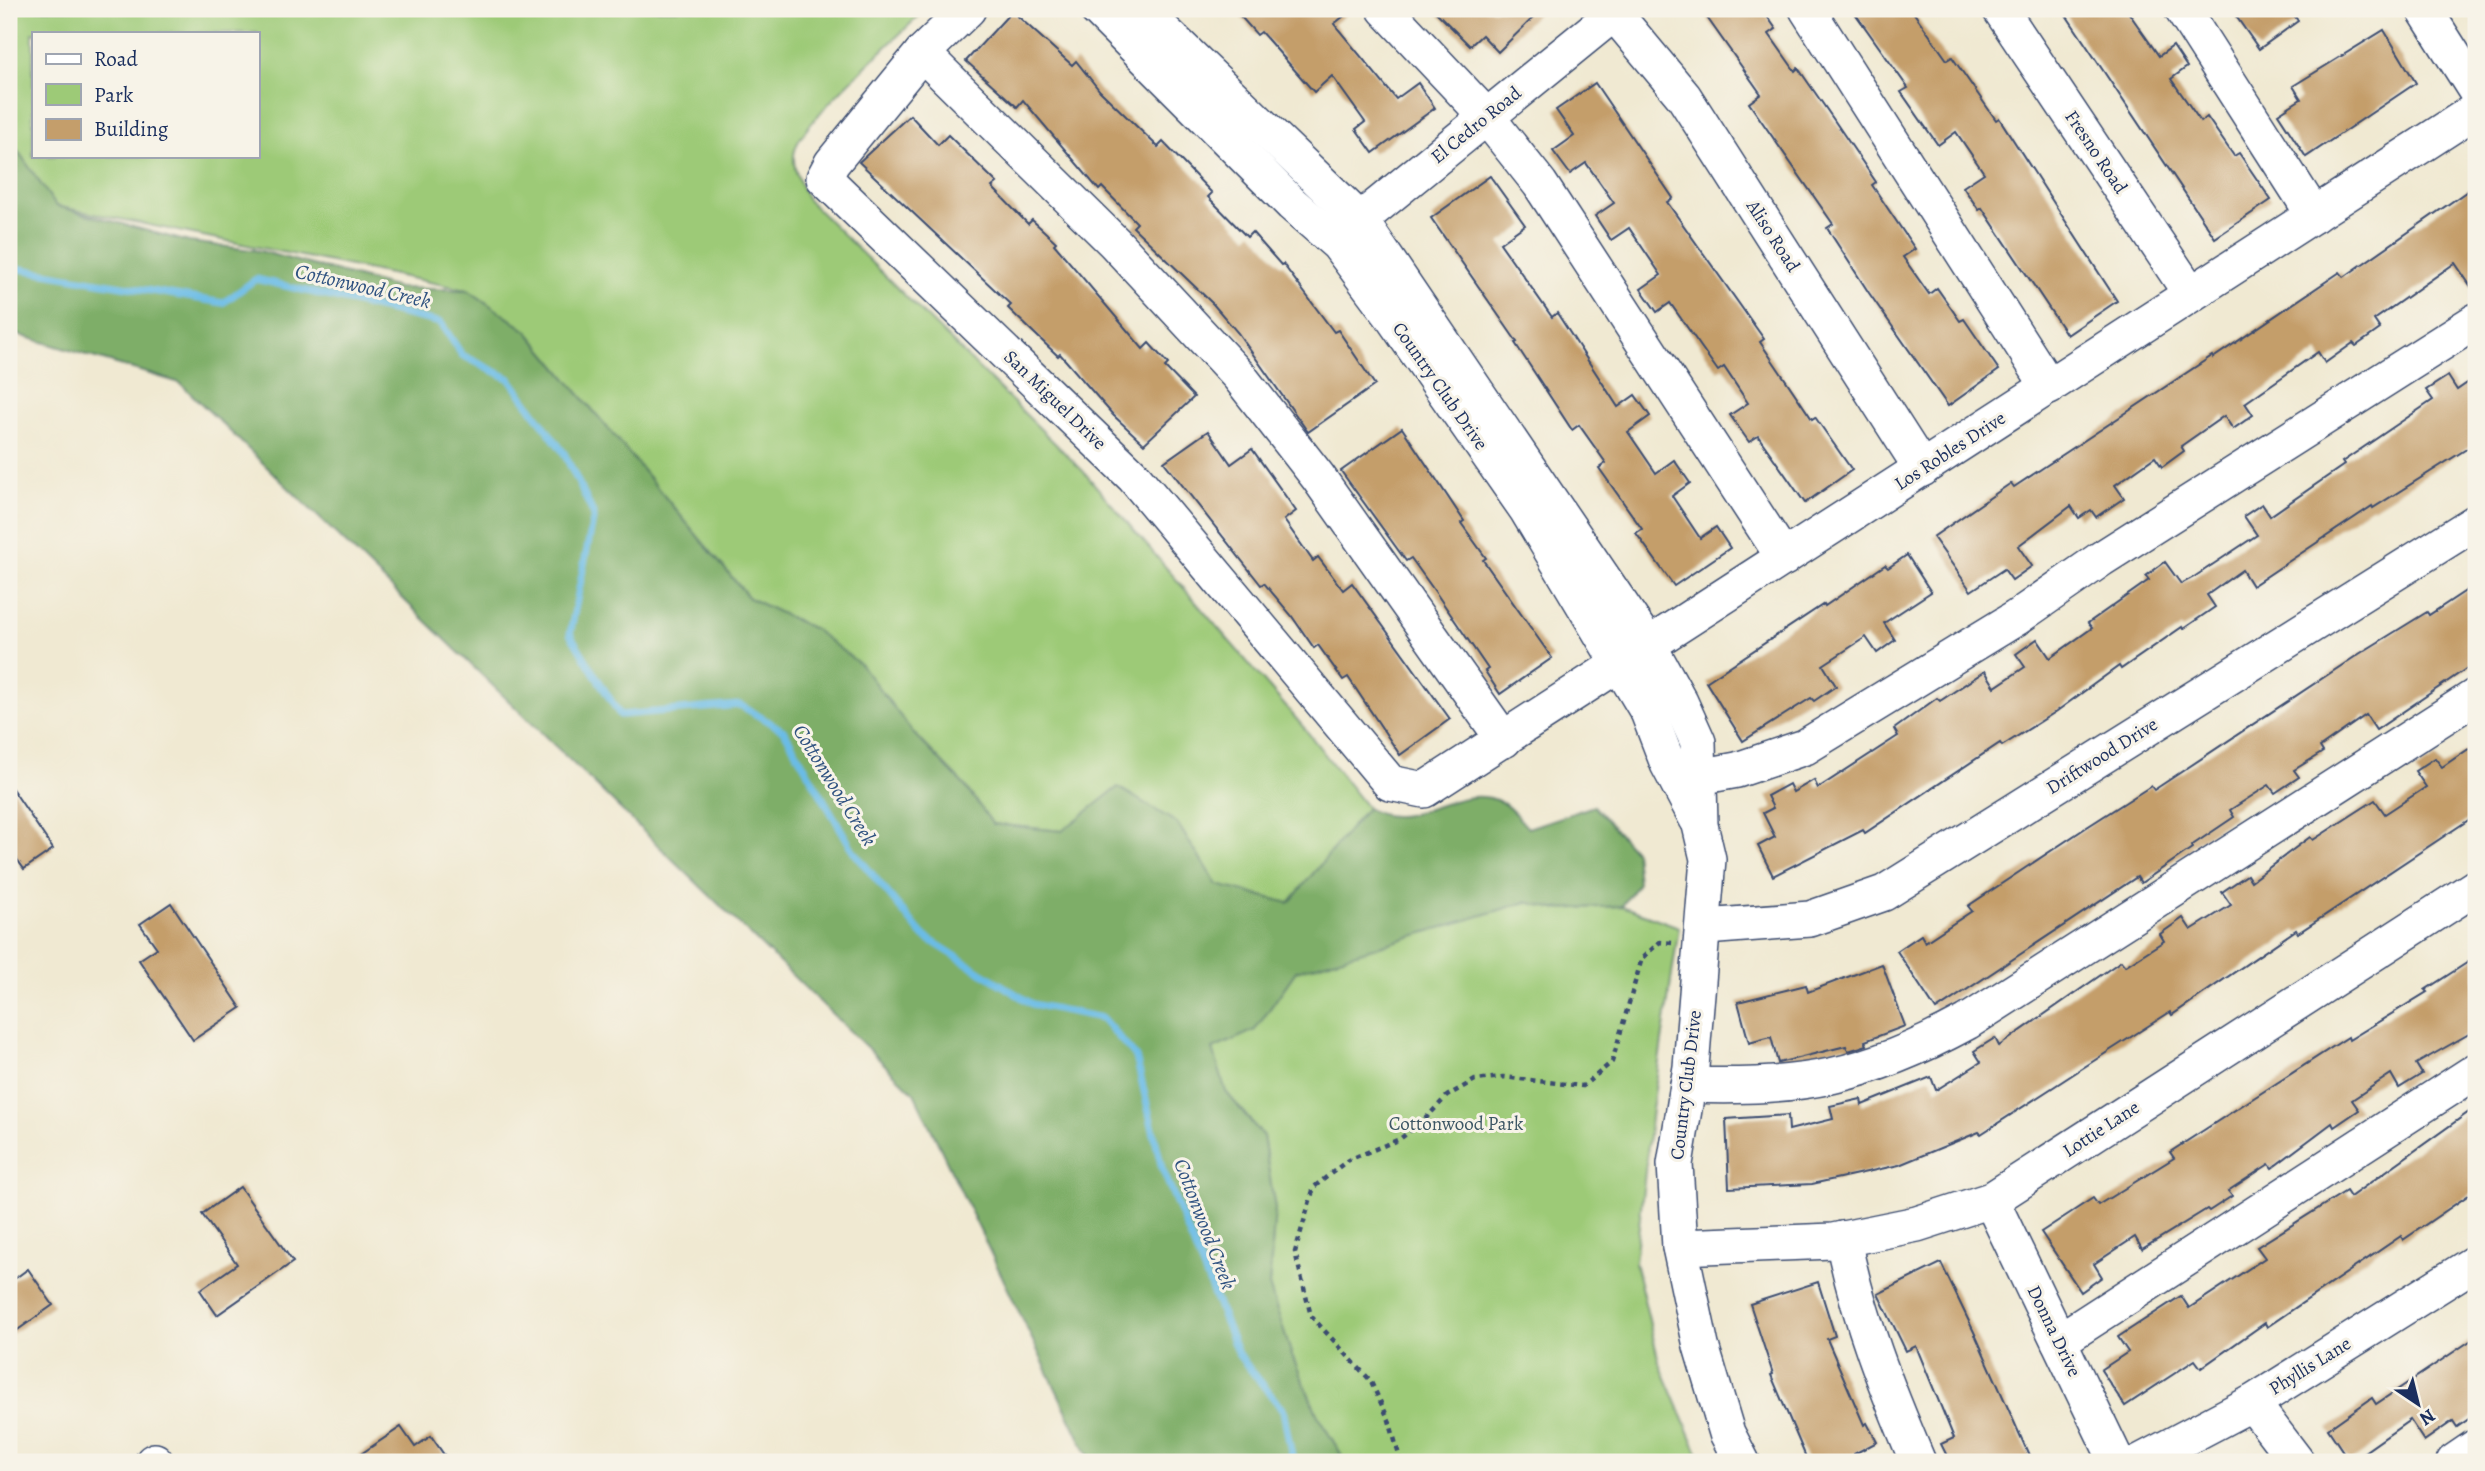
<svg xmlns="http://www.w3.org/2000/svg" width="2485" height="1471" font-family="Alegreya,serif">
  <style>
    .green { fill: #9dca77; stroke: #5c7c6a; stroke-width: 2; fill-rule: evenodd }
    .forest { fill: #7eae68; stroke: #4c6e63; stroke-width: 2 }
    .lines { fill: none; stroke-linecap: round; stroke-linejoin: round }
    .stream { stroke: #6bbce6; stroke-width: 7 }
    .building { fill: #c49e6b }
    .minor-casing { stroke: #3b4b6f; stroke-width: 38 }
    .path { stroke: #3b4b6f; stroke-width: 4.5; stroke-dasharray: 5 5; stroke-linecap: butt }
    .minor { stroke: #fff; stroke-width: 35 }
    .labels { text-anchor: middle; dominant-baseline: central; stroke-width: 6; stroke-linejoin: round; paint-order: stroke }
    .street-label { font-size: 19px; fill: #1b2f5e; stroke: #f7f3e8 }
    .park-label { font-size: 19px; fill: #3c5664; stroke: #f7f3e8 }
    .water-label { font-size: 21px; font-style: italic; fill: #2f5280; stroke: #f7f3e8 }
  </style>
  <rect width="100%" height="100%" fill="#f7f3e8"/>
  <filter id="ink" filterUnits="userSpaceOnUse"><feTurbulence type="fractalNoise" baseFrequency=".0143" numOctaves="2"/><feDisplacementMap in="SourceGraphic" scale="14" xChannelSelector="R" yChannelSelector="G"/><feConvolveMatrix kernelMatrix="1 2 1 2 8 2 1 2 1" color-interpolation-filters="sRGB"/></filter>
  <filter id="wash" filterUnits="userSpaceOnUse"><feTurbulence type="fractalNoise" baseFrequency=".00686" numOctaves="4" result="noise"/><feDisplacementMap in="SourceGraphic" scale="28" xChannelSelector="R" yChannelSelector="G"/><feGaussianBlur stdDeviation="1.57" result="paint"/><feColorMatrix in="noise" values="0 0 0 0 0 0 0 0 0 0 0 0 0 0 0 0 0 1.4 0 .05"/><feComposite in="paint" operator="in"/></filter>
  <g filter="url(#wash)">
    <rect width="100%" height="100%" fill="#f0e9d2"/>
    <g class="green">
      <path d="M9 9H926C899 36 806 118 796 147 789 164 801 184 807 199L1083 471 1305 729 1367 808 1289 903 1217 885 1177 823 1062 831 992 824 964 785 814 629 749 598 527 331 468 290 56 206 9 138ZM33 33H257V156H33Z"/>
      <polygon points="1526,902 1555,909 1622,906 1679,927 1652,1109 1635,1262 1659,1362 1702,1462 1346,1462 1319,1418 1292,1356 1269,1286 1275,1209 1263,1136 1226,1092 1212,1049 1255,1030 1296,971"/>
    </g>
    <path class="forest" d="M9 138 56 206 189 242 260 251 398 288 468 290 527 331 749 598 814 629 861 665 915 735 964 785 993 824 1062 831 1118 787 1177 823 1217 885 1289 903 1367 808C1411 836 1456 780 1501 802 1511 807 1520 820 1528 828L1594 806 1635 852 1638 883 1622 906 1555 909 1526 902 1296 971 1255 1030 1213 1049 1226 1092 1263 1136 1275 1209 1269 1286 1292 1356 1319 1418 1346 1462H1091L914 1093 180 383 9 332Z"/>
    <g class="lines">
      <polyline class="stream" points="9,267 223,303 256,279 441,323 462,355 510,379 564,453 594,515 570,634 620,715 740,705 784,731 854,852 922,935 1032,1004 1102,1018 1136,1057 1162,1168 1238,1354 1283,1410 1293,1462"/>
    </g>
    <g id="blocks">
      <g class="building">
        <polygon points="1234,9 1353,9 1334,24 1396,99 1418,83 1435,108 1373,153 1356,129 1365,122 1332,76 1314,92 1261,32 1257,35"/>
        <polygon points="1433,9 1542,9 1498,52 1482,35 1470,46"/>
        <polygon points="1701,9 1762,9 1776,29 1769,34 1795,71 1798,68 1834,120 1876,182 1872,185 1915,249 1903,257 1929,294 1937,288 1960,321 1964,319 1999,370 1948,406 1869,293 1827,228 1833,224 1749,103 1761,94"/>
        <polygon points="1852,9 1911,9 1947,60 1952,57 1996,120 1999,118 2117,301 2067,335 1982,208 1979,210 1963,187 1984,173 1956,132 1938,145 1901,92 1908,88"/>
        <polygon points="2062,9 2126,9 2159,56 2173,46 2187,67 2171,79 2201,122 2207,117 2234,156 2239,153 2271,200 2215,238"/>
        <polygon points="2231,9 2290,9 2298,21 2259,49"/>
        <polygon points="1012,11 1072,65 1076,61 1100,91 1158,147 1163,142 1212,193 1208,197 1247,237 1252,232 1281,265 1283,264 1334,332 1338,330 1375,385 1308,432 1238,333 1213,304 1133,227 1137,223 1102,187 1099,190 1023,100 1017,107 966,61"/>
        <polygon points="2384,30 2416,83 2306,157 2278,114 2301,99 2293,86"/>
        <polygon points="1595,83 1673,198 1667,202 1764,339 1760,342 1812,419 1815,417 1852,470 1805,503 1758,436 1749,442 1730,415 1748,403 1724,367 1718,371 1670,303 1657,312 1641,289 1661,275 1629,228 1611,240 1595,216 1614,203 1586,163 1570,174 1553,151 1574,136 1556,110"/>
        <polygon points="910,115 938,145 948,135 997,183 992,187 1028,224 1032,220 1056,242 1054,244 1143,349 1149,343 1168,364 1165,367 1194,397 1144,444 1113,415 1060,354 1058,356 1008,308 1011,305 859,162"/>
        <polygon points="1490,176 1525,225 1500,243 1552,317 1557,313 1618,407 1635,395 1650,416 1628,432 1656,473 1674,460 1690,483 1672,496 1700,538 1716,527 1730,548 1674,586 1636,533 1642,529 1599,468 1606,463 1579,425 1572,430 1515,343 1517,342 1431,218"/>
        <polygon points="2476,185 2476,294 2455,263 2374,320 2380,329 2356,346 2353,343 2325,363 2318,352 2245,403 2253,415 2233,429 2224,416 2181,446 2184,451 2162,467 2155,457 2115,485 2124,498 2096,517 2091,510 2079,518 2071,506 2018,546 2032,566 2012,580 2004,569 1971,591 1933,537 2011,483 2014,487 2212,356 2213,358 2340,272 2344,277"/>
        <polygon points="2448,376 2457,390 2476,377 2476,443 2373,508 2372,506 2252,586 2242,570 2207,595 2215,607 2183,629 2182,627 2121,669 2119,666 2057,711 2002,746 2000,743 1865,833 1863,830 1773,876 1758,846 1775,837 1763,813 1773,808 1767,796 1789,784 1793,792 1814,780 1818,788 1898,736 1894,729 1937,698 1940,701 1985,671 1995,687 2025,667 2016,654 2037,639 2050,658 2092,628 2088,623 2149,580 2146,576 2165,562 2181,584 2194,577 2257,535 2244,516 2262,504 2270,516 2344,465 2342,462 2433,400 2426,390"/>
        <polygon points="1402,428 1464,521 1461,523 1486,558 1483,560 1552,658 1500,694 1485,671 1488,669 1436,593 1411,558 1406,561 1341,471"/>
        <polygon points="1208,431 1231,464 1252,449 1296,511 1284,520 1313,561 1318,557 1343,590 1352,583 1450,719 1400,755 1348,677 1343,680 1318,645 1314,648 1291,615 1264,583 1261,585 1164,462"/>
        <polygon points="1907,555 1931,592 1884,623 1895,640 1877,653 1866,637 1823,665 1836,686 1814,701 1811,698 1743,741 1706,682 1824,604 1825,606 1885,565 1888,568"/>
        <polygon points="2476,584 2476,662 2376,730 2366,715 2320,747 2323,752 2294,770 2299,777 2275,793 2269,785 2230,810 2234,817 2191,846 2192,848 2141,883 2137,877 1936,1010 1897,951 1921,935 1925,942 1972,911 1968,906 2087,827 2151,786 2154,790 2359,654 2427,612 2429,615"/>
        <polygon points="2476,744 2476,815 2298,933 2296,930 2172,1015 2170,1012 2109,1051 1981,1134 1979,1132 1899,1165 1812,1184 1729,1188 1726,1119 1788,1115 1789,1130 1833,1119 1830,1106 1861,1099 1862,1105 1931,1077 1936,1090 1981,1062 1974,1051 1995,1038 1999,1046 2121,961 2125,966 2164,941 2160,934 2183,918 2191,930 2231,905 2222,892 2247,875 2251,881 2310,837 2313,840 2375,800 2385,814 2426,787 2415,771 2435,758 2442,767"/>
        <polygon points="9,784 53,849 24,869 9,848"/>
        <polygon points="171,903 241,1008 193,1040 139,960 157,948 140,924"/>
        <polygon points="2476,957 2476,1030 2416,1064 2422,1074 2399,1088 2391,1074 2352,1100 2359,1110 2334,1127 2332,1123 2272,1168 2269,1164 2228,1191 2232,1196 2209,1211 2207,1209 2142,1249 2135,1237 2094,1264 2102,1277 2081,1292 2041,1232 2093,1198 2098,1205 2174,1158 2170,1152 2348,1037 2349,1040 2427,992 2425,990"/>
        <polygon points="1882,964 1905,1026 1865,1041 1867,1045 1858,1048 1848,1051 1846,1046 1778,1063 1771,1037 1749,1043 1738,1002 1806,985 1808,992"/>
        <polygon points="2476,1107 2476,1190 2403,1240 2401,1236 2267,1327 2265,1323 2201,1368 2195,1360 2125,1406 2101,1370 2128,1352 2118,1337 2181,1296 2189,1308 2265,1258 2257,1247 2346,1191 2350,1197"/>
        <polygon points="240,1187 293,1262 217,1315 200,1290 237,1264 202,1214"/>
        <polygon points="1941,1263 1974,1332 2032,1462 1950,1462 1941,1444 1954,1438 1916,1346 1906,1351 1878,1294"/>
        <polygon points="28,1269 53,1305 9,1336 9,1283"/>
        <polygon points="1818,1282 1835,1336 1827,1339 1864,1425 1867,1423 1877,1442 1854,1454 1858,1462 1808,1462 1771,1375 1773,1374 1750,1304"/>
        <polygon points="2476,1337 2476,1414 2457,1427 2453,1421 2424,1441 2410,1420 2350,1462 2328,1429 2372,1398 2376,1404"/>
        <polygon points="401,1427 415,1447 431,1436 449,1462 349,1462"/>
      </g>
    </g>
  </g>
  <g filter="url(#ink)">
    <use href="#blocks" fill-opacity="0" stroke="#3b4b6f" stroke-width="2"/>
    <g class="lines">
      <g class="minor-casing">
        <g id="minor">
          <polyline points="968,9 922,53 832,163 824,178 1134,477 1390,783 1424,790 2476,110"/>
          <polyline points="1097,9 1292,204 1338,244 1391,315 1527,510 1648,712 1668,764 1697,819"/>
          <polyline points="1141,9 1360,220 1649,646 1680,702 1698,742 1700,825 1708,859 1691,1067 1675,1164 1680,1247 1701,1346 1727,1433 1742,1462"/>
          <polyline points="1385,9 1486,116 1540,184 1784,558"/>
          <polyline points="1617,9 1619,19 1684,97 1922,469"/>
          <polyline points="1807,9 2049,387"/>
          <polyline points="2000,9 2191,294"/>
          <polyline points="2182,9 2314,215"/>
          <polyline points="2424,9 2476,91"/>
          <polyline points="922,53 1115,243 1239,376 1318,477 1504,740"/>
          <polyline points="1343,238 1360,220 1618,10"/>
          <polyline points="1699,777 1737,770 1805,747 2016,618 2101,559 2476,321"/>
          <polyline points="1705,927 1810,919 1884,893 2476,522"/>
          <path d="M1688 1085C1802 1089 1866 1077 1967 1022L2476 696"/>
          <polyline points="1991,1200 2117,1462"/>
          <path d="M1843 1239C1858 1317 1887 1389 1918 1462"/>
          <polyline points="1680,1247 1833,1241 1917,1224 1991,1200 2476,887"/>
          <polyline points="2059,1341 2476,1071"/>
          <polyline points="2252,1403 2297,1462"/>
          <polyline points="153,1462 155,1461"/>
          <polyline points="2140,1462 2252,1403 2476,1262"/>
          <polyline points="2454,1462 2476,1447"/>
        </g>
      </g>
      <polyline class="path" points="1401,1462 1389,1420 1370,1380 1311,1316 1295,1252 1314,1187 1348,1160 1400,1139 1427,1117 1447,1096 1475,1080 1503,1077 1583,1086 1612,1062 1642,958 1660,942 1673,943"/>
      <use href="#minor" class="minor"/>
    </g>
  </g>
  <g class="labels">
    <g class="street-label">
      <text transform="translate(1476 125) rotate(-39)">El Cedro Road</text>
      <text transform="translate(2096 152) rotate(56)">Fresno Road</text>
      <text transform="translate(1773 236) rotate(57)">Aliso Road</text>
      <text transform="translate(1440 386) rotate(55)">Country Club Drive</text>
      <text transform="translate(1055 400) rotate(44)">San Miguel Drive</text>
      <text transform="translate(1950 451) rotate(-33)">Los Robles Drive</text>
      <text transform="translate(2102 756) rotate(-32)">Driftwood Drive</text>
      <text transform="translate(1686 1085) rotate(-83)">Country Club Drive</text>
      <text transform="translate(2101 1129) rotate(-33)">Lottie Lane</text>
      <text transform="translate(2054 1331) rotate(64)">Donna Drive</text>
      <text transform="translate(2310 1366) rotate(-32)">Phyllis Lane</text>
    </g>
    <g class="park-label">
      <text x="1456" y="1124">Cottonwood Park</text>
    </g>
    <g class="water-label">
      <text transform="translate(363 286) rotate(13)">Cottonwood Creek</text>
      <text transform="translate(835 785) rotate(58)">Cottonwood Creek</text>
      <text transform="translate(1205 1224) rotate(69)">Cottonwood Creek</text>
    </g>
  </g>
  <rect width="2485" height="1471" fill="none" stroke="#f7f3e8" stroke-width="35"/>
  <rect x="32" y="32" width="228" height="126" fill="#f7f3e8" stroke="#9fa5b1" stroke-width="2"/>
  <rect x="46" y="54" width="35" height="10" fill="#ffffff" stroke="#9fa5b1" stroke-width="2"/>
  <text x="94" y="66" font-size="21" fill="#1b2f5e">Road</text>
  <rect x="46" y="84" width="35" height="21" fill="#9dca77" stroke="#9fa5b1" stroke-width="2"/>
  <text x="94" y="102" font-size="21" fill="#1b2f5e">Park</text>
  <rect x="46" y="119" width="35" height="21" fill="#c49e6b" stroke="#9fa5b1" stroke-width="2"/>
  <text x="94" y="136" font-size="21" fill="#1b2f5e">Building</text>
  <g transform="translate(2418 1404) rotate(145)" stroke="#f7f3e8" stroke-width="5" paint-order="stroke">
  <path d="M0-5L12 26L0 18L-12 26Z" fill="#1b2f5e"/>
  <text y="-10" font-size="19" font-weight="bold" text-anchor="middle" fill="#1b2f5e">N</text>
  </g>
</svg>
